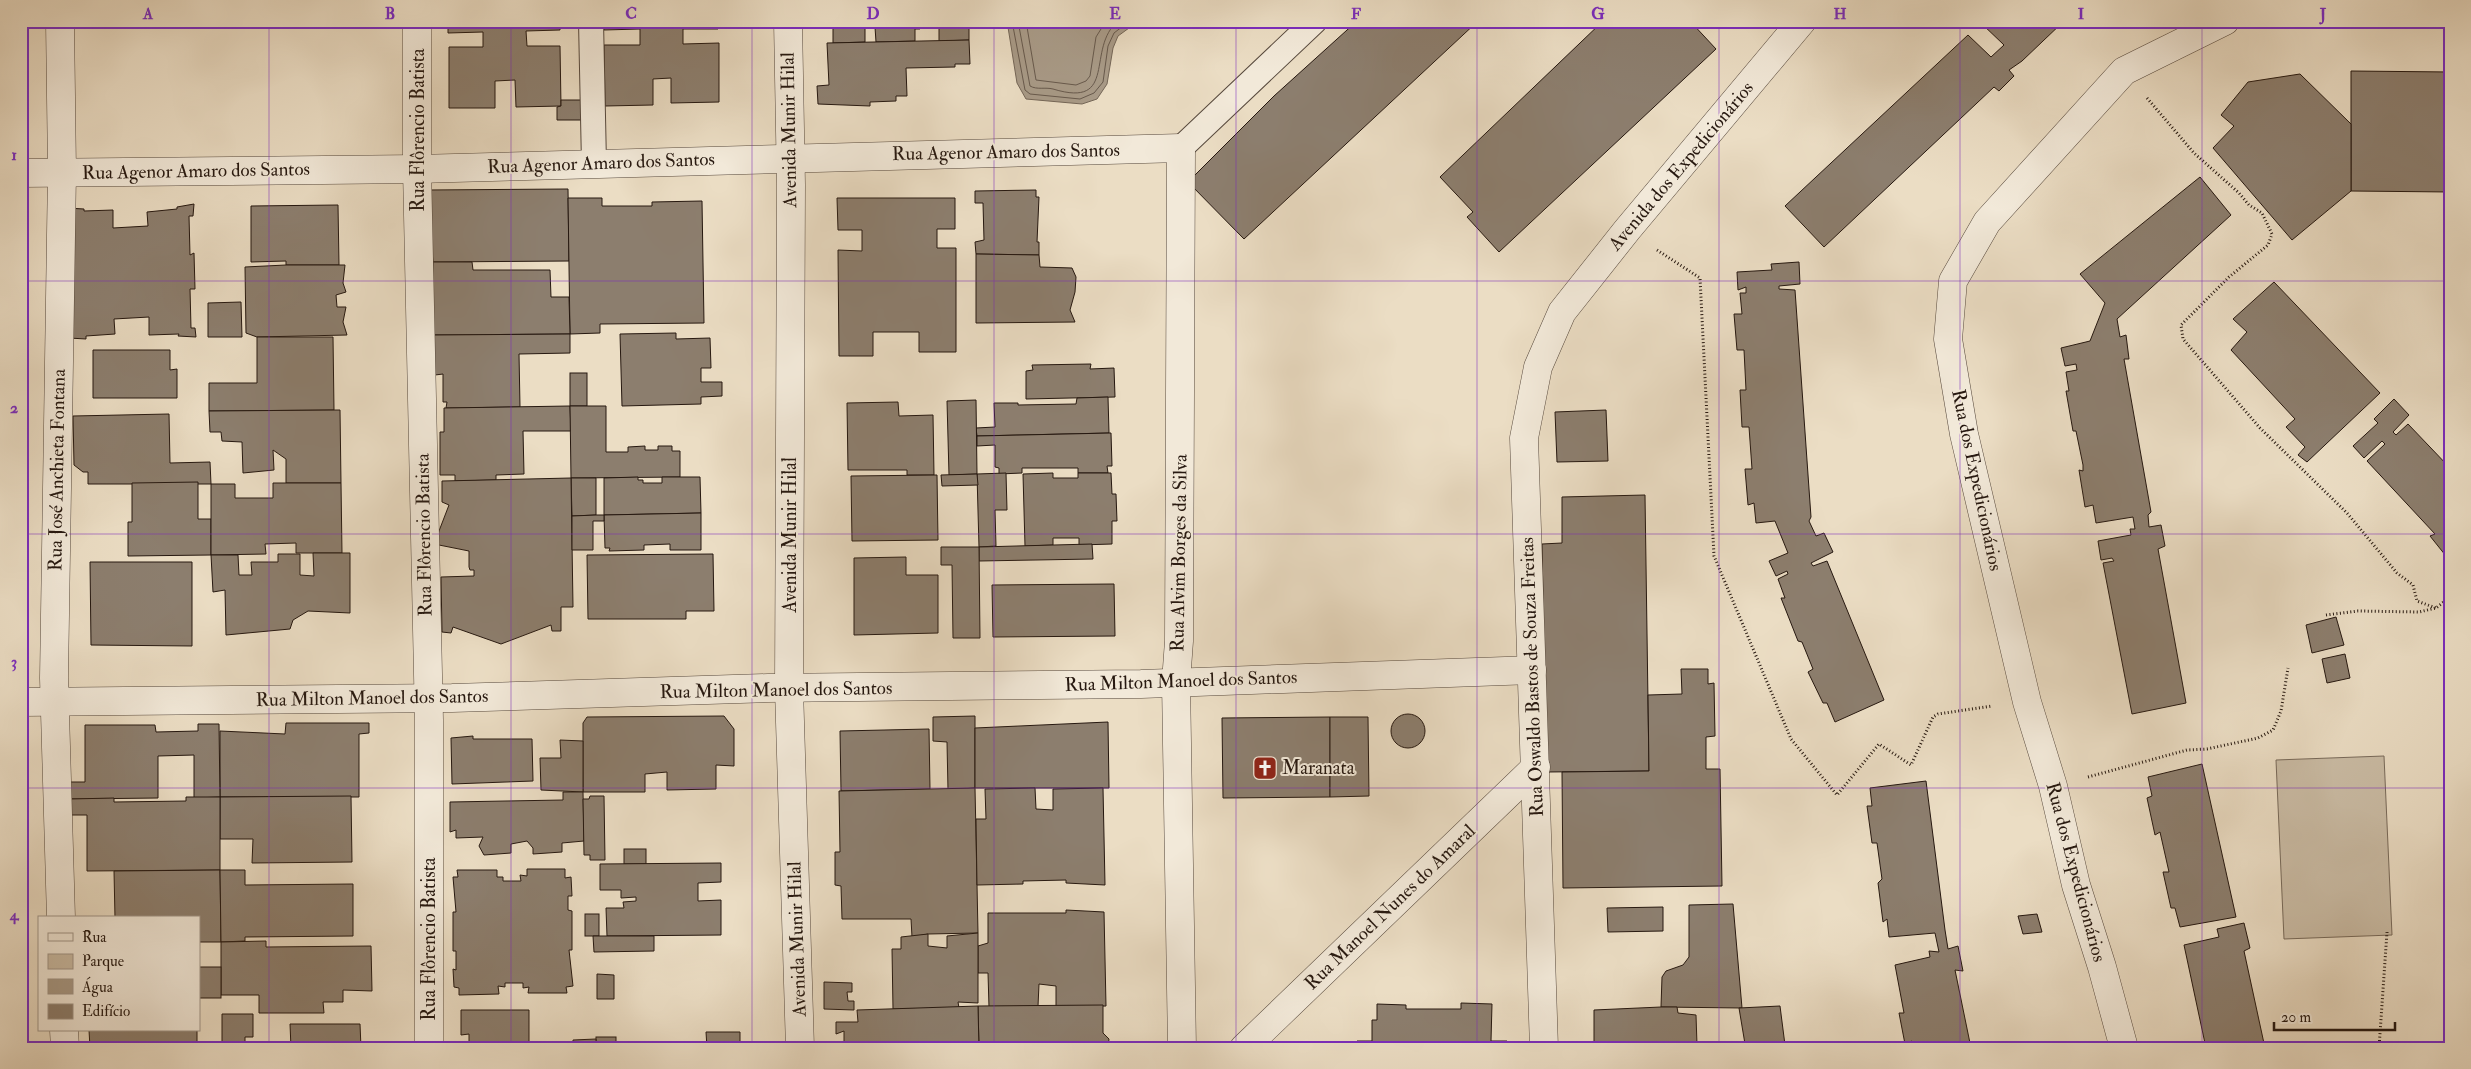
<svg xmlns="http://www.w3.org/2000/svg" width="2471" height="1069" font-family="'IM FELL Double Pica',serif">
  <style>
    .green { fill: #cabca5; stroke: #786a5a }
    .water { fill: #a89a87; stroke: #746657 }
    .lines { fill: none; stroke-linecap: round; stroke-linejoin: round }
    .shore { stroke: #67594c; stroke-width: 1 }
    .building { fill: #8c7e6e; stroke: #261810 }
    .lane-casing { stroke: #57493d; stroke-width: 26 }
    .street-casing { stroke: #57493d; stroke-width: 29 }
    .path { stroke: #261810; stroke-width: 3; stroke-dasharray: 1 2.5; stroke-linecap: butt }
    .lane { stroke: #f2e9d9; stroke-width: 24 }
    .street { stroke: #f2e9d9; stroke-width: 28 }
    .grid { fill: none; stroke: #7b2cbf; stroke-width: 1; stroke-opacity: 0.55 }
    .labels { text-anchor: middle; dominant-baseline: central; stroke-width: 4; stroke-linejoin: round; paint-order: stroke }
    .street-label { font-size: 19px; fill: #261810; stroke: #f2e9d9 }
    .poi-label { font-size: 19px; fill: #261810; stroke: #f2e9d9; text-anchor: start }
    .neatline { fill: none; stroke: #7b2cbf; stroke-width: 2 }
    .grid-label { font-size: 16px; text-anchor: middle; font-weight: bold; fill: #7b2cbf }
  </style>
  <rect width="100%" height="100%" fill="#ebddc4"/>
  <filter id="stains"><feTurbulence type="fractalNoise" baseFrequency=".004" numOctaves="4"/><feColorMatrix values="0 0 0 0 .2 0 0 0 0 .09 0 0 0 0 .02 0 0 0 .5 -.17"/></filter>
  <radialGradient id="worn" r=".72"><stop offset=".6" stop-color="#630" stop-opacity="0"/><stop offset="1" stop-color="#630" stop-opacity=".3"/></radialGradient>
  <polygon class="green" points="2384,756 2392,935 2284,939 2276,760"/>
  <polygon class="water" points="1007,21 1157,21 1148,28 1129,28 1118,36 1113,48 1107,84 1097,99 1082,104 1026,99 1017,83"/>
  <g class="lines">
    <g class="shore">
      <polyline points="1012,21 1025,90 1030,94 1080,99 1094,93 1103,82 1108,46 1114,33 1127,23 1148,21"/>
      <path d="M1018 21 1030 86C1037 90 1045 87 1053 89 1119 109 1085 48 1118 21"/>
      <polyline points="1026,21 1036,80 1076,85 1086,81 1090,76 1096,37 1106,21"/>
    </g>
  </g>
  <g class="building">
    <polygon points="448,21 560,21 560,30 526,31 527,46 560,46 561,106 516,107 515,80 495,81 495,108 449,108 449,47 483,47 483,32 448,33"/>
    <polygon points="604,21 718,21 718,29 683,29 683,44 719,43 719,102 671,103 671,78 653,79 653,105 605,106 604,45 640,45 640,29 604,30"/>
    <polygon points="830,21 920,21 920,29 915,29 915,41 876,42 875,27 865,27 865,42 833,43 833,28 831,28"/>
    <polygon points="939,21 969,21 969,40 939,41"/>
    <polygon points="1357,21 1478,21 1244,239 1188,182 1274,96"/>
    <polygon points="1603,21 1690,21 1716,49 1499,252 1467,217 1473,212 1440,177"/>
    <polygon points="1983,21 2064,21 2022,61 2009,70 2014,76 1999,91 1994,87 1824,247 1785,206 1968,35 1991,57 2004,45 1981,23"/>
    <polygon points="969,40 970,64 955,64 955,67 906,68 907,96 896,96 896,101 870,102 870,106 818,104 817,86 829,85 827,43"/>
    <polygon points="2351,71 2450,72 2450,192 2351,191"/>
    <polygon points="2300,74 2351,124 2351,191 2292,240 2213,148 2234,126 2221,115 2248,82"/>
    <polygon points="561,100 586,100 587,120 557,120 557,107 561,106"/>
    <polygon points="2200,177 2231,215 2117,319 2120,337 2126,335 2129,359 2124,359 2151,512 2148,515 2149,527 2161,525 2165,546 2158,549 2186,703 2132,714 2103,563 2114,561 2112,558 2101,560 2098,541 2131,535 2130,529 2135,529 2133,517 2096,523 2093,505 2085,507 2079,470 2083,471 2083,465 2076,431 2073,431 2066,391 2069,391 2066,372 2077,370 2076,364 2065,366 2061,348 2090,341 2105,303 2080,274"/>
    <polygon points="568,189 569,261 433,262 426,190"/>
    <polygon points="1036,190 1036,197 1039,197 1037,242 1039,242 1039,255 976,254 975,242 984,240 983,203 975,203 975,191"/>
    <polygon points="568,198 602,198 602,206 652,206 652,202 702,201 704,323 600,324 600,333 570,334"/>
    <polygon points="837,198 955,198 955,229 937,229 937,248 956,248 956,352 919,352 919,332 873,332 873,356 839,356 838,250 862,251 862,230 838,230"/>
    <polygon points="194,204 193,216 189,216 190,255 194,253 195,289 190,289 191,328 195,328 196,337 178,336 179,334 149,335 149,317 114,319 115,334 86,336 86,339 69,338 67,208 84,209 84,211 113,210 113,228 148,226 147,212 177,209 177,207"/>
    <polygon points="338,205 339,265 286,265 286,261 251,262 251,206"/>
    <polygon points="976,254 1039,255 1040,267 1072,268 1076,277 1075,292 1070,310 1075,322 976,323"/>
    <polygon points="433,262 472,262 473,270 550,270 551,297 569,297 570,334 433,335"/>
    <polygon points="1799,262 1800,284 1779,286 1779,289 1795,290 1811,517 1809,521 1816,536 1824,533 1833,552 1811,563 1813,566 1827,561 1884,700 1835,722 1827,703 1823,703 1808,672 1813,669 1802,642 1798,641 1781,598 1785,598 1778,579 1788,574 1787,571 1776,576 1769,561 1788,553 1775,521 1756,523 1754,503 1748,505 1745,469 1752,469 1749,427 1742,427 1740,390 1746,390 1744,350 1737,350 1734,314 1742,314 1740,293 1746,293 1746,287 1738,290 1737,272 1772,270 1771,264"/>
    <polygon points="286,265 345,265 343,283 346,292 336,295 337,307 346,307 343,322 347,335 257,337 246,333 245,267"/>
    <polygon points="2274,282 2380,393 2307,462 2298,455 2305,447 2286,427 2295,419 2231,350 2247,332 2233,319"/>
    <polygon points="241,302 242,337 208,337 208,303"/>
    <polygon points="676,333 676,339 710,338 711,368 701,368 701,382 722,382 722,396 701,397 701,404 622,406 620,334"/>
    <polygon points="570,334 570,353 519,354 520,407 446,408 447,402 443,402 443,374 435,375 434,335"/>
    <polygon points="257,337 333,337 334,410 209,411 209,383 257,383"/>
    <polygon points="93,350 170,350 170,370 177,369 177,398 93,398"/>
    <polygon points="1091,364 1090,369 1114,368 1115,397 1026,399 1026,371 1033,370 1032,365"/>
    <rect x="570" y="373" width="17" height="33"/>
    <polygon points="1108,397 1109,433 977,436 976,428 995,427 994,403 1018,403 1018,405 1076,404 1077,398"/>
    <polygon points="2394,399 2409,415 2393,432 2396,435 2408,424 2450,468 2450,561 2430,536 2435,534 2367,461 2385,444 2382,441 2364,458 2353,446 2378,423 2374,419"/>
    <polygon points="976,400 977,474 949,475 947,401"/>
    <polygon points="898,402 899,416 933,415 934,475 907,475 907,470 848,470 847,403"/>
    <polygon points="570,406 571,431 523,431 524,474 496,475 496,480 455,481 455,475 440,475 440,432 444,432 444,408"/>
    <polygon points="570,406 606,406 606,452 628,452 628,447 645,446 645,450 658,450 658,446 672,446 672,451 680,451 680,477 571,478"/>
    <polygon points="340,410 341,483 286,483 286,459 273,450 274,470 243,473 242,442 222,441 221,432 210,432 209,411"/>
    <polygon points="1606,410 1608,461 1557,462 1555,412"/>
    <polygon points="169,414 170,463 210,462 211,484 88,484 88,472 83,472 74,465 73,416"/>
    <polygon points="1111,433 1112,466 1107,466 1108,473 1078,473 1078,468 1022,468 1022,473 999,474 999,468 995,467 995,445 977,446 977,436"/>
    <polygon points="1006,473 1007,510 995,510 996,546 979,547 977,474"/>
    <polygon points="1053,473 1053,478 1078,478 1078,473 1111,473 1112,494 1116,494 1117,521 1112,521 1112,544 1079,545 1079,538 1053,538 1053,545 1025,546 1023,474"/>
    <polygon points="977,474 978,485 942,486 941,475"/>
    <polygon points="937,475 938,540 852,541 851,476"/>
    <polygon points="638,477 638,480 643,480 643,483 662,483 662,477 700,477 701,513 604,515 604,478"/>
    <polygon points="571,478 596,478 596,515 572,516"/>
    <polygon points="571,478 573,607 561,607 561,631 552,631 551,625 501,644 453,627 451,633 442,632 441,577 474,576 474,570 470,570 469,567 469,551 434,544 449,505 442,502 442,481"/>
    <polygon points="198,482 198,519 211,519 211,555 128,556 128,522 132,522 132,483"/>
    <polygon points="273,483 341,483 342,553 296,553 296,543 265,544 266,554 211,555 211,484 235,484 235,498 273,498"/>
    <polygon points="1645,495 1649,771 1546,772 1542,544 1562,543 1562,497"/>
    <polygon points="701,513 701,550 670,550 670,544 644,545 644,550 609,551 610,548 605,548 604,515"/>
    <polygon points="596,515 604,515 604,521 593,521 593,550 572,550 572,516"/>
    <polygon points="1092,544 1093,559 979,561 979,547"/>
    <polygon points="941,547 979,547 980,638 953,638 952,565 941,565"/>
    <polygon points="313,553 350,553 350,613 308,611 293,620 290,629 226,635 225,590 213,592 211,555 238,555 239,575 252,575 251,562 278,562 278,554 300,554 300,575 314,576"/>
    <polygon points="713,554 714,611 686,611 686,619 588,619 587,555"/>
    <polygon points="906,557 906,575 938,575 938,633 854,635 854,558"/>
    <polygon points="90,562 192,562 192,646 91,645"/>
    <polygon points="1114,584 1115,636 993,637 992,585"/>
    <polygon points="2336,617 2344,645 2312,653 2306,625"/>
    <polygon points="2345,654 2350,678 2327,683 2322,659"/>
    <polygon points="1681,669 1708,669 1708,684 1714,683 1715,736 1706,737 1706,769 1720,769 1722,886 1563,888 1562,772 1649,771 1648,695 1682,694"/>
    <circle cx="1408" cy="731" r="17"/>
    <polygon points="724,716 734,729 734,766 716,765 716,789 667,790 667,772 645,774 645,792 583,792 583,723 587,717"/>
    <polygon points="975,716 975,788 948,790 947,742 933,741 933,717"/>
    <polygon points="1330,717 1330,797 1223,798 1222,718"/>
    <polygon points="1330,717 1368,717 1369,796 1330,797"/>
    <polygon points="1108,722 1109,788 975,788 975,728"/>
    <polygon points="286,723 369,723 369,733 359,734 359,797 220,797 220,731 285,734"/>
    <polygon points="198,724 219,724 220,797 194,798 194,755 158,756 158,798 70,799 70,782 85,782 85,725 155,725 156,732 198,731"/>
    <polygon points="929,729 930,789 841,791 840,731"/>
    <polygon points="473,736 473,739 532,739 533,781 452,784 451,738"/>
    <polygon points="560,740 583,741 583,792 541,790 540,758 561,758"/>
    <polygon points="2202,764 2236,917 2180,927 2175,908 2171,908 2163,872 2169,872 2160,832 2155,835 2147,798 2152,796 2148,777"/>
    <polygon points="1926,781 1945,930 1948,949 1958,946 1963,971 1955,970 1971,1048 1913,1048 1912,1041 1905,1044 1899,1013 1904,1013 1895,965 1930,957 1929,951 1939,952 1935,933 1889,937 1887,919 1883,922 1878,883 1882,879 1877,843 1872,843 1867,806 1872,806 1870,788"/>
    <polygon points="975,788 978,933 928,934 912,937 911,919 842,919 841,886 835,885 835,852 840,852 839,791"/>
    <polygon points="1035,788 1036,809 1053,810 1053,789 1103,788 1105,885 1066,883 1066,880 1023,881 1023,884 977,885 976,819 986,819 985,789"/>
    <polygon points="563,792 583,792 584,841 562,843 562,852 533,854 533,848 527,841 511,844 511,853 484,855 479,846 483,837 456,838 456,830 450,832 450,802 563,800"/>
    <polygon points="351,796 352,862 252,863 253,839 220,839 220,797"/>
    <polygon points="590,796 604,796 605,860 590,860 590,855 584,855 583,799 589,799"/>
    <polygon points="186,797 220,797 220,870 87,871 87,815 70,815 70,799 114,798 114,802 186,801"/>
    <rect x="624" y="849" width="22" height="15"/>
    <polygon points="721,863 721,882 698,883 698,901 721,900 721,935 607,936 606,908 624,908 623,902 636,901 636,897 621,898 621,890 600,890 600,864"/>
    <polygon points="527,869 565,869 565,878 571,877 572,896 568,896 568,910 572,911 572,950 569,950 573,986 566,987 567,993 528,993 529,987 523,988 523,983 505,983 505,987 498,986 499,994 459,995 459,988 454,987 453,969 456,970 456,951 453,951 453,912 456,912 453,877 458,877 457,870 497,870 497,877 503,877 503,881 521,881 520,875 527,876"/>
    <polygon points="220,870 221,942 199,942 199,918 115,918 114,871"/>
    <polygon points="220,870 245,870 245,885 353,884 353,936 245,937 245,941 221,942"/>
    <polygon points="1733,904 1742,1008 1661,1007 1662,977 1666,971 1683,965 1689,957 1689,905"/>
    <polygon points="1663,907 1663,931 1608,932 1607,908"/>
    <polygon points="1066,910 1104,912 1106,1006 1056,1007 1056,986 1039,984 1038,1006 989,1007 988,973 978,973 978,946 988,943 988,913 1066,913"/>
    <rect x="585" y="914" width="14" height="22"/>
    <polygon points="2037,914 2042,932 2023,934 2018,916"/>
    <polygon points="2244,923 2250,948 2244,951 2265,1048 2206,1048 2184,945 2219,937 2217,929"/>
    <polygon points="978,933 978,1003 958,1002 959,1008 893,1009 892,949 901,949 901,937 928,934 928,946 947,948 947,936"/>
    <polygon points="593,936 654,936 654,951 594,952"/>
    <polygon points="266,941 266,947 371,946 372,991 343,990 343,1002 323,1002 324,1013 259,1013 259,995 221,995 221,942"/>
    <rect x="199" y="967" width="22" height="31"/>
    <polygon points="597,974 614,975 614,999 597,999"/>
    <polygon points="824,982 852,983 852,992 847,992 848,1001 854,1001 854,1010 824,1009"/>
    <polygon points="1461,1003 1492,1004 1491,1041 1507,1041 1507,1048 1357,1048 1357,1041 1372,1041 1372,1020 1377,1020 1377,1004 1406,1005 1406,1009 1461,1009"/>
    <polygon points="1103,1005 1103,1033 1109,1039 1108,1048 979,1048 978,1006"/>
    <polygon points="978,1006 979,1048 844,1048 844,1031 836,1034 836,1022 858,1022 857,1010"/>
    <polygon points="1780,1006 1785,1045 1745,1044 1739,1008"/>
    <polygon points="1661,1007 1677,1007 1678,1013 1696,1015 1697,1045 1594,1047 1594,1010"/>
    <polygon points="461,1010 529,1010 529,1048 469,1048 469,1034 461,1035"/>
    <polygon points="222,1014 253,1014 253,1037 245,1037 245,1048 222,1048"/>
    <polygon points="290,1024 360,1024 361,1048 291,1048"/>
    <polygon points="89,1030 197,1030 197,1047 205,1048 90,1048"/>
    <polygon points="706,1032 740,1032 740,1048 707,1048"/>
    <rect x="596" y="1037" width="20" height="11"/>
    <polygon points="596,1039 596,1048 573,1048 573,1040"/>
    <polygon points="1753,1044 1785,1045 1785,1048 1753,1048"/>
    <polygon points="1753,1044 1753,1048 1663,1048 1697,1045"/>
  </g>
  <g class="lines">
    <g class="lane-casing">
      <g id="lane">
        <polyline points="591,21 594,164"/>
        <polyline points="1181,148 1315,21"/>
      </g>
    </g>
    <g class="street-casing">
      <g id="street">
        <polyline points="60,21 62,172 54,678 61,918"/>
        <polyline points="417,21 417,169 429,720 429,1048"/>
        <polyline points="788,21 791,185 789,689 800,1048"/>
        <polyline points="21,173 417,169 1181,148 1179,641 1176,682 1182,1048"/>
        <polyline points="21,702 452,698 768,688 1141,684 1532,670"/>
        <polyline points="64,1030 65,1048"/>
        <polyline points="1244,1048 1536,767"/>
        <polyline points="1544,1048 1524,438 1538,367 1562,312 1627,230 1802,21"/>
        <polyline points="2124,1048 2102,967 2076,885 2053,786 2027,702 1964,434 1948,339 1953,281 1987,222 2124,71 2225,21"/>
      </g>
    </g>
    <g class="path">
      <polyline points="2147,98 2194,153 2239,193 2249,205 2262,213 2272,234 2268,245 2229,277 2181,325 2183,339 2260,428 2347,513 2397,573 2413,585 2417,601 2436,608"/>
      <polyline points="1657,250 1700,278 1714,556 1791,739 1837,795 1879,744 1911,765 1933,717 1938,714 1992,706"/>
      <polyline points="2326,615 2358,611 2419,612 2436,608 2450,597"/>
      <polyline points="2088,777 2187,750 2207,749 2258,738 2273,730 2281,711 2288,668"/>
      <polyline points="2379,1048 2387,932"/>
    </g>
    <use href="#lane" class="lane"/>
    <use href="#street" class="street"/>
  </g>
  <path class="grid" d="M269 21V1048M511 21V1048M752 21V1048M994 21V1048M1236 21V1048M1477 21V1048M1719 21V1048M1960 21V1048M2202 21V1048M21 281H2450M21 534H2450M21 788H2450"/>
  <defs>
    <g id="church-square" transform="scale(1.25)"><rect x="-9" y="-9" width="18" height="18" rx="4" fill="#8f2418" stroke="#f2e9d9"/><path d="M-1.2-6h2.4v3.5h3.3v2.4h-3.3V6h-2.4V-.1h-3.3v-2.4h3.3Z" fill="#fff"/></g>
  </defs>
  <g fill-rule="evenodd">
    <use href="#church-square" x="1265" y="768"/>
  </g>
  <g class="labels">
    <g class="street-label">
      <text transform="translate(418 130) rotate(-90)">Rua Flôrencio Batista</text>
      <text transform="translate(789 130) rotate(-91)">Avenida Munir Hilal</text>
      <text transform="translate(1006 152) rotate(-1)">Rua Agenor Amaro dos Santos</text>
      <text transform="translate(601 163) rotate(-2)">Rua Agenor Amaro dos Santos</text>
      <text transform="translate(1681 166) rotate(-50)">Avenida dos Expedicionários</text>
      <text transform="translate(196 171) rotate(-1)">Rua Agenor Amaro dos Santos</text>
      <text transform="translate(57 470) rotate(-89)">Rua José Anchieta Fontana</text>
      <text transform="translate(1977 480) rotate(78)">Rua dos Expedicionários</text>
      <text transform="translate(424 535) rotate(-91)">Rua Flôrencio Batista</text>
      <text transform="translate(790 535) rotate(-90)">Avenida Munir Hilal</text>
      <text transform="translate(1179 553) rotate(-89)">Rua Alvim Borges da Silva</text>
      <text transform="translate(1532 677) rotate(-92)">Rua Oswaldo Bastos de Souza Freitas</text>
      <text transform="translate(1181 681) rotate(-2)">Rua Milton Manoel dos Santos</text>
      <text transform="translate(776 690) rotate(-1)">Rua Milton Manoel dos Santos</text>
      <text transform="translate(372 698) rotate(-1)">Rua Milton Manoel dos Santos</text>
      <text transform="translate(2076 872) rotate(75)">Rua dos Expedicionários</text>
      <text transform="translate(1390 907) rotate(-44)">Rua Manoel Nunes do Amaral</text>
      <text transform="translate(429 939) rotate(-90)">Rua Flôrencio Batista</text>
      <text transform="translate(797 939) rotate(-92)">Avenida Munir Hilal</text>
    </g>
    <g class="poi-label">
      <text x="1282" y="768">Maranata</text>
    </g>
  </g>
  <rect width="2471" height="1069" fill="none" stroke="#ebddc4" stroke-width="55"/>
  <rect x="38" y="916" width="162" height="115" fill="#f2e9d9" stroke="#a09589"/>
  <rect x="48" y="933" width="25" height="8" fill="#f2e9d9" stroke="#a09589"/>
  <text x="82" y="942" font-size="15" fill="#261810">Rua</text>
  <rect x="48" y="954" width="25" height="15" fill="#cabca5" stroke="#a09589"/>
  <text x="82" y="966" font-size="15" fill="#261810">Parque</text>
  <rect x="48" y="979" width="25" height="15" fill="#a89a87" stroke="#a09589"/>
  <text x="82" y="992" font-size="15" fill="#261810">Água</text>
  <rect x="48" y="1004" width="25" height="15" fill="#8c7e6e" stroke="#a09589"/>
  <text x="82" y="1016" font-size="15" fill="#261810">Edifício</text>
  <path d="M2274 1022v8h121v-8" fill="none" stroke="#261810" stroke-width="2.5"/>
  <text x="2281" y="1022" font-size="15" fill="#261810" stroke="#f2e9d9" stroke-width="4" paint-order="stroke">20 m</text>
  <rect x="28" y="28" width="2416" height="1014" class="neatline"/>
  <g class="grid-label">
    <text x="148" y="19">A</text>
    <text x="390" y="19">B</text>
    <text x="631" y="19">C</text>
    <text x="873" y="19">D</text>
    <text x="1115" y="19">E</text>
    <text x="1356" y="19">F</text>
    <text x="1598" y="19">G</text>
    <text x="1840" y="19">H</text>
    <text x="2081" y="19">I</text>
    <text x="2323" y="19">J</text>
    <text x="14" y="160">1</text>
    <text x="14" y="413">2</text>
    <text x="14" y="667">3</text>
    <text x="14" y="920">4</text>
  </g>
  <rect width="100%" height="100%" filter="url(#stains)"/>
  <rect width="100%" height="100%" fill="url(#worn)"/>
</svg>
